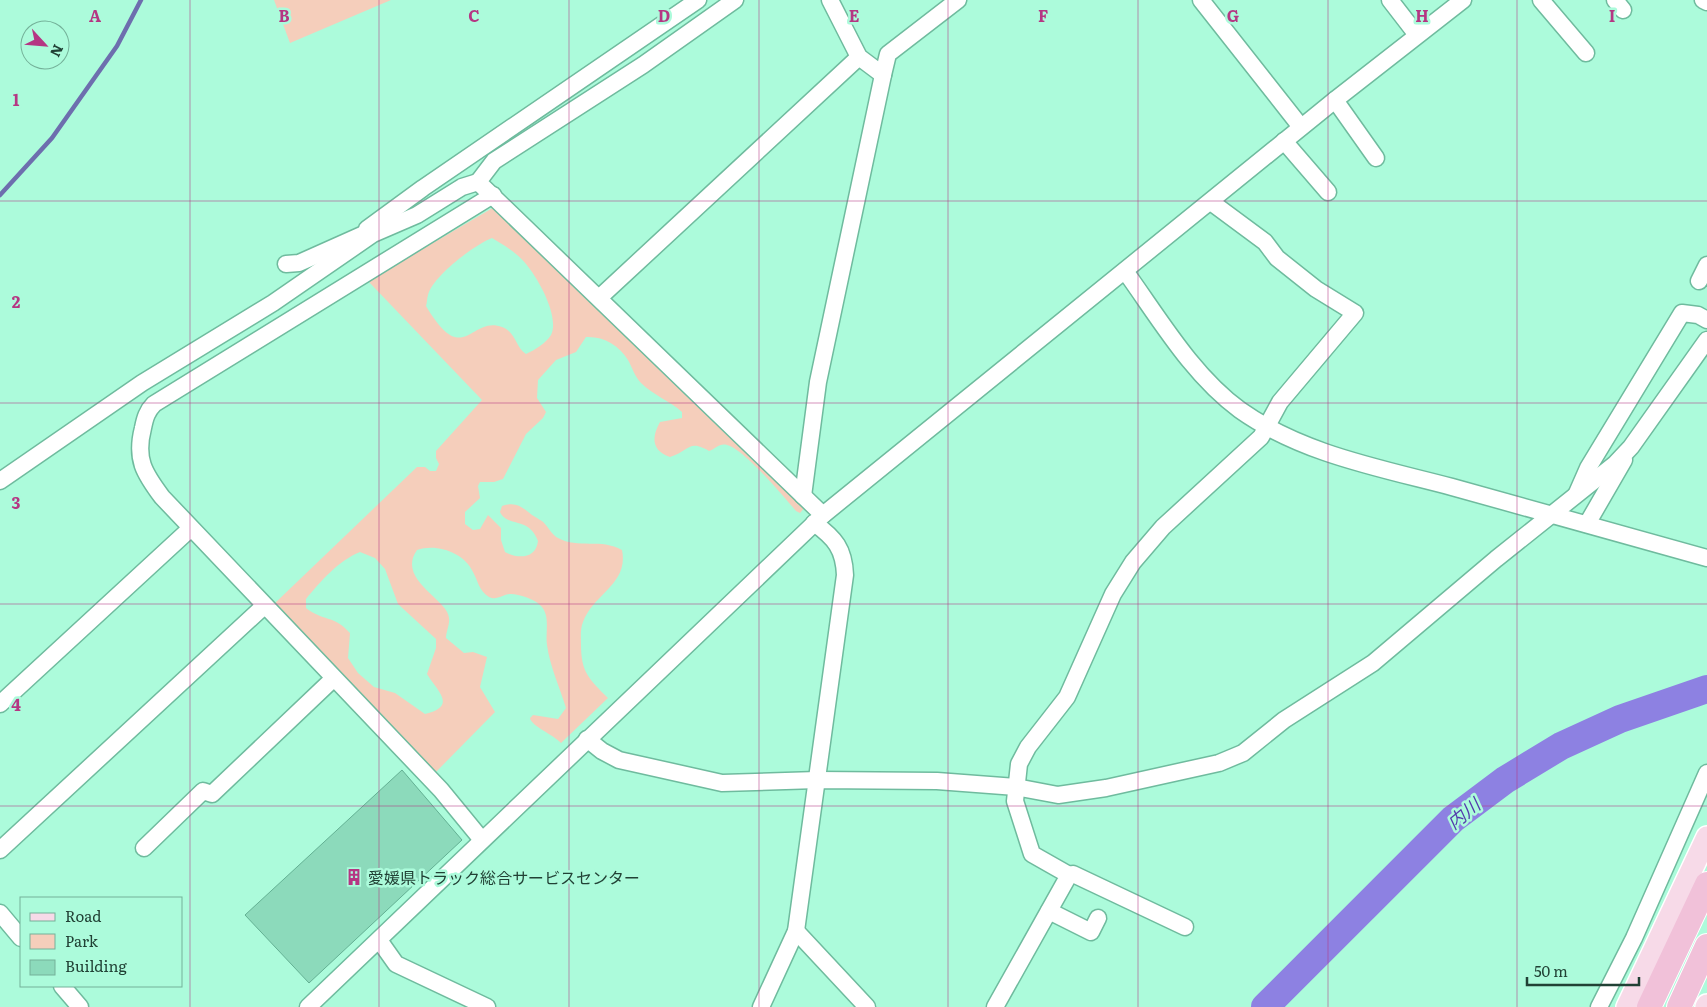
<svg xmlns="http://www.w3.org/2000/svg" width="1707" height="1007" font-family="Literata,'Noto Sans JP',serif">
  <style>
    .green { fill: #f5cebb; fill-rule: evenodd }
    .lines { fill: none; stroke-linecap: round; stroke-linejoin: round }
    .stream { stroke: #6d6eae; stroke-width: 4.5 }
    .river { stroke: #8d81e2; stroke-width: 28 }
    .building { fill: #8cdabb; stroke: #63b093 }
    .minor-casing { stroke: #6fbb9e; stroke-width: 19 }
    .major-casing { stroke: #fff; stroke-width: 24 }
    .highway-casing { stroke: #fff; stroke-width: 26 }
    .minor { stroke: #fff; stroke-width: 16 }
    .major { stroke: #f7dae8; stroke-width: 21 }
    .highway { stroke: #f1c1d9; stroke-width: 24 }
    .grid { fill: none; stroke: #b53683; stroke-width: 1; stroke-opacity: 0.55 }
    .labels { text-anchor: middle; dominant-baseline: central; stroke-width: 5; stroke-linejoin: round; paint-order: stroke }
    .poi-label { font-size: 16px; fill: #214135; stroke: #acfbdb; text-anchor: start }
    .water-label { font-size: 18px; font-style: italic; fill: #543bac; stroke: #acfbdb }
    .grid-label { font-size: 16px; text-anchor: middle; font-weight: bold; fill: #b53683; stroke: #acfbdb; stroke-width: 5; stroke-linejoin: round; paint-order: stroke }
  </style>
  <rect width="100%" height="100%" fill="#acfbdb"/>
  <g class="green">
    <polygon points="274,0 391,0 290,43"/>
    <path d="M496 206 805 507 800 513 796 511C783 496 744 449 727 445 719 443 716 449 709 451 688 439 690 451 670 457 652 451 651 438 660 422L682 418V412C670 401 653 395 641 383 635 377 632 367 628 360 619 345 603 336 586 337L576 352 556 360 538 380 537 398 546 412 543 418 526 434 503 479 494 482H480L478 486 480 498 465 512V524L473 530 480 529 488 515 501 528V540L505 552C518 559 536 559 538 541 529 516 508 528 500 512L502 506C516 501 522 507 532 515 536 518 542 520 545 524 549 528 552 535 558 538 578 549 601 538 622 550 629 584 593 594 583 622 580 629 581 638 581 645 581 672 589 679 608 698L561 743C554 735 531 726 530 718L533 715 558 719 566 708C560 688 550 667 547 645 545 632 551 615 540 605 534 599 519 594 511 594 503 594 497 601 489 597 479 591 478 581 473 572 464 552 436 543 417 550 396 580 448 599 449 618 450 624 446 632 446 638L464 653 473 652 487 657 480 687 495 712 434 774 274 604 417 467H425L430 471H436L439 464 436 458V451L482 400 368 281ZM492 238C504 245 517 253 526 264 538 278 560 317 551 335 546 343 535 350 526 354 515 347 516 332 502 327 470 315 464 370 426 306 427 303 427 298 428 295 433 276 474 245 492 238ZM360 552 375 558 385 569 398 604 436 639V648L427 674C437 691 458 706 425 714L395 693 374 687 358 673 348 658 350 633C334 615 322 621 306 608V599C321 581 338 561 360 552Z"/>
  </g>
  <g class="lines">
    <polyline class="stream" points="0,195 52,138 117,46 141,0"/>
    <polyline class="river" points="1265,1007 1453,819 1505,780 1561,746 1620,719 1707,689"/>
  </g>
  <polygon class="building" points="402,770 462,840 309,983 245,915"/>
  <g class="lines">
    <g class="minor-casing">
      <g id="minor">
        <polyline points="735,0 643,65 494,161 478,182 823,515"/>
        <polyline points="1201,0 1301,127"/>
        <polyline points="1390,0 1417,35"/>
        <polyline points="1541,0 1586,53"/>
        <polyline points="1615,0 1623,10"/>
        <polyline points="1703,0 1707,2"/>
        <polyline points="883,75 888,54 958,0"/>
        <polyline points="1335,100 1376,158"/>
        <polyline points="1284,141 1328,192"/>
        <polyline points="367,229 423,188 698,0"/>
        <polyline points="286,264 299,263 364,234"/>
        <path d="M1125 271C1159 318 1192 375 1240 410 1302 454 1380 468 1452 487 1537 510 1622 534 1707 558"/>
        <polyline points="1699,281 1707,265"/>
        <polyline points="599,298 859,57"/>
        <polyline points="0,481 142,383 273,303 373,234 417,215 462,187 478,182"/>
        <polyline points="1577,493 1588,468 1682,313 1698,315 1707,320"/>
        <polyline points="803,496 818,382 883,75 859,57 830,0"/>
        <polyline points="1587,524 1624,460"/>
        <polyline points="0,704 190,529"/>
        <polyline points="587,739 602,751 619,760 722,783 817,780 937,781 1016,787 1058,795 1106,788 1219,763 1243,753 1284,720 1373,663 1496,559 1615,464 1631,447 1707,340"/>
        <path d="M482 840 441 790 162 497C144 473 135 459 143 428 145 418 147 411 154 404L493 195"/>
        <polyline points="144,848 203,791 212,794 333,679"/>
        <polyline points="0,850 264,606"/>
        <polyline points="1069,875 1073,874 1185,927"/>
        <polyline points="1049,911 1091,932 1098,918"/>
        <polyline points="0,913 21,938"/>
        <polyline points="796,931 867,1007"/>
        <polyline points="379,940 396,964 487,1007"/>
        <polyline points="62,986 80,1007"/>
        <polyline points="308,1007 823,515 1335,100 1463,0"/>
        <path d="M761 1007 796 931 845 575C844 549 835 538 814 523"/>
        <polyline points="995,1007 1069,875 1032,854 1015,801 1019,764 1028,747 1067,697 1113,594 1133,562 1163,527 1261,437 1280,402 1355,313 1316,289 1277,258 1265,242 1211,202"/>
        <polyline points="1599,1007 1634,938 1707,773"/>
      </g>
    </g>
    <g class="major-casing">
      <g id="major">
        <polyline points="1627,1007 1707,837"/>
        <polyline points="1706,1007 1707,1005"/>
      </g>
    </g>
    <g class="highway-casing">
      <g id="highway">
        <polyline points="1649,1007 1707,884"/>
        <polyline points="1679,1007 1707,946"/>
      </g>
    </g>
    <use href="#minor" class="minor"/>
    <use href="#major" class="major"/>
    <use href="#highway" class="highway"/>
  </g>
  <path class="grid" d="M190 0V1007M379 0V1007M569 0V1007M759 0V1007M948 0V1007M1138 0V1007M1328 0V1007M1517 0V1007M0 201H1707M0 403H1707M0 604H1707M0 806H1707"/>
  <defs>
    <g id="building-bare" transform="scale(1.35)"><path d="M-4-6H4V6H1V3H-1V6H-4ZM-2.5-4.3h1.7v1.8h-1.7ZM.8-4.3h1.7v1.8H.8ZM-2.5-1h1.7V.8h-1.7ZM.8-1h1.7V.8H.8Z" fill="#b53683" stroke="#acfbdb" stroke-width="2.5" paint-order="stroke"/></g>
  </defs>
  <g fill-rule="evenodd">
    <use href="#building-bare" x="354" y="877"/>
  </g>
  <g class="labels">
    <g class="poi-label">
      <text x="368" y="877">愛媛県トラック総合サービスセンター</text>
    </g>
    <g class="water-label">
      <text transform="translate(1463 813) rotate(-39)">内川</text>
    </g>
  </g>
  <g class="grid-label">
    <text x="95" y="22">A</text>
    <text x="284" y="22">B</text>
    <text x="474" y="22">C</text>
    <text x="664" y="22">D</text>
    <text x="854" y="22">E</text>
    <text x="1043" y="22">F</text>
    <text x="1233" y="22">G</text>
    <text x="1422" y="22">H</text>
    <text x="1612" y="22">I</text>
    <text x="16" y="106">1</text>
    <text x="16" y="308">2</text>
    <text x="16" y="509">3</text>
    <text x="16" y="711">4</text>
  </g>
  <rect x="20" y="897" width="162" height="90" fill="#acfbdb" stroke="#74b199"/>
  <rect x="30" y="913" width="25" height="8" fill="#f7dae8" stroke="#74b199"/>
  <text x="65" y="922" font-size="15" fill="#214135">Road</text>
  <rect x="30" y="934" width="25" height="15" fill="#f5cebb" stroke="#74b199"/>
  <text x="65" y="947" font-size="15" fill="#214135">Park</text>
  <rect x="30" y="960" width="25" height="15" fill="#8cdabb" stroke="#74b199"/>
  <text x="65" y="972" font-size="15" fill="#214135">Building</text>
  <g transform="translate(45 45) rotate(116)"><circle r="24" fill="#acfbdb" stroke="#74b199"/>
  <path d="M0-4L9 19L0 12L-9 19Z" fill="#b53683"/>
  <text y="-8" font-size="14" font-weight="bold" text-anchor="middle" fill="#214135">N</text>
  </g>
  <path d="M1527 977v8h112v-8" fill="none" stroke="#214135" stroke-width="2.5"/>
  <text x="1534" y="977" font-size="15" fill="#214135" stroke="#acfbdb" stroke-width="4" paint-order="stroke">50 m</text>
</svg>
